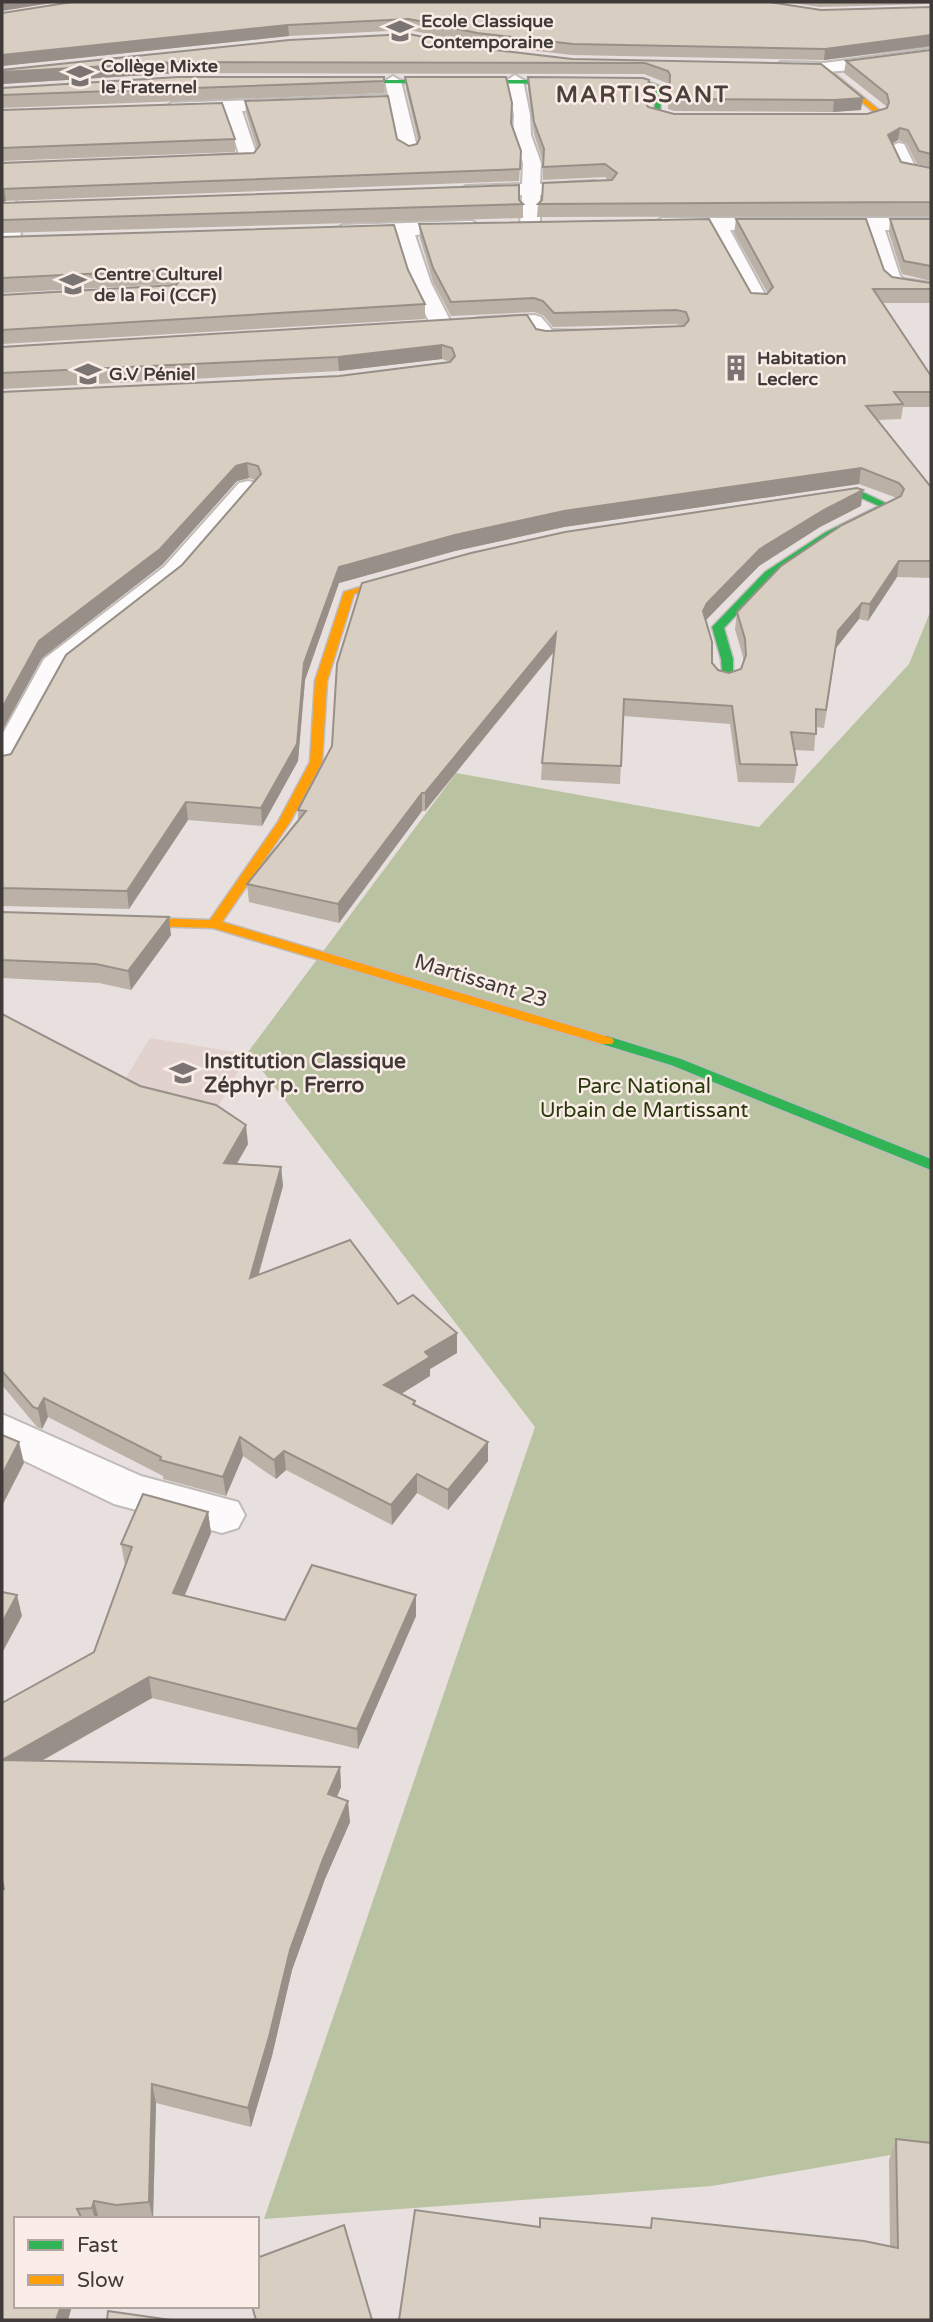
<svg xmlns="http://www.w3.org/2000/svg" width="933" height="2322" font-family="'Varela Round',sans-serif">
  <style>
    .built { fill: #e2d2cd }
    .forest { fill: #bac3a1 }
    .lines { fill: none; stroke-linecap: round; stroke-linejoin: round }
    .street-casing { stroke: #c0bab8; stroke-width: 4 }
    .fast-casing { stroke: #c0bab8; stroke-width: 3 }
    .slow-casing { stroke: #c0bab8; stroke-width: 3 }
    .street { fill: #fcfafa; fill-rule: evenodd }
    .fast { fill: #30b455; fill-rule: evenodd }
    .slow { fill: #ff9f0a; fill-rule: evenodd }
    .wall { fill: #bbb1a7 }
    .shaded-wall { fill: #989088 }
    .building { fill: #d9cec2; stroke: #989088; stroke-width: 2 }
    .labels { text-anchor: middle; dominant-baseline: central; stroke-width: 5; stroke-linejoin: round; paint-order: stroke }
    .far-poi-label { font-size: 18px; font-weight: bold; fill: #403a38; stroke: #faece6; text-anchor: start }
    .street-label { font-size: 21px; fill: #403a38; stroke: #faece6 }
    .poi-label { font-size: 21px; font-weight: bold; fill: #403a38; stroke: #faece6; text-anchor: start }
    .park-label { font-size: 21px; fill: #2a390b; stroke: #faece6 }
    .far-district-label { font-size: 23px; font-weight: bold; letter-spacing: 2px; fill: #4c403c; stroke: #faece6 }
  </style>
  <rect width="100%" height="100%" fill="#e8e0de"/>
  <polygon class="built" points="150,1038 248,1054 216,1110 117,1092"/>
  <polygon class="forest" points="931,610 931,2148 712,2186 264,2219 535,1427 248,1052 456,773 759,827 909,664"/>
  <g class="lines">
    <g class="street-casing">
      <g id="street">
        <path d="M931 49V59C905 62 789 83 773 67L781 62 824 63Z"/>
        <polygon points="515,75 523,80 530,115 531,135 541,163 540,184 595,181 604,187 595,193 540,195 540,226 530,232 520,226 522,195 466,198 457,192 466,186 522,184 523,163 513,135 514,115 507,80"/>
        <polygon points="393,76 401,81 418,151 409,156 400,151 390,105 242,111 258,159 255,163 202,166 193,161 196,157 239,154 225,111 172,113 164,108 172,103 388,95 385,81"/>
        <polygon points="898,143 904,144 915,166 931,169 931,179 902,174 889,148"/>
        <polygon points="2,193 13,195 15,199 22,242 19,246 5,246 2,242"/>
        <polygon points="662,218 931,218 931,230 885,230 900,276 904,279 931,283 931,295 891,288 884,282 866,230 730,230 769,302 766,306 752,306 710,230 655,228 652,224"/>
        <polygon points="472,221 482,227 479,231 415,235 431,283 453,326 450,331 434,331 431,326 411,283 396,235 343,237 333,231 343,225"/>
        <path d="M534 315 541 317 552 330 597 331 600 336 597 341C587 343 547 347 539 342 535 339 531 331 528 328L479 330 472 328 468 324 472 320 479 318Z"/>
        <polygon points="248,481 257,483 260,488 182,579 66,670 17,763 13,769 2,772 2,735 44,659 164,567 239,483"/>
        <polygon points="2,1414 141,1476 238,1502 245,1515 238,1528 222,1533 114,1504 2,1450"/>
      </g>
    </g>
    <g class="fast-casing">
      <g id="fast">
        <polygon points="330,80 644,80 662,87 660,113 704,120 673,121 654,115 656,88 643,84 332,83"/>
        <polygon points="858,490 892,506 834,536 773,576 724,628 733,659 733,679 727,683 723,681 721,659 712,627 714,625 765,572 826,532 879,506 857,496 813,503 809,502 809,498"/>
        <polygon points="607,1036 681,1059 931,1159 931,1170 671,1065 602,1044 600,1041 602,1038"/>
      </g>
    </g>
    <g class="slow-casing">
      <g id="slow">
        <polygon points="822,67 826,67 879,110 879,116 866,121 826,122 828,119 865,117 874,112 822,69"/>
        <polygon points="406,573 415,575 354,594 327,681 322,762 290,822 222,922 612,1038 614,1041 612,1044 602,1044 213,928 116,925 109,921 116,917 210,920 278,822 310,762 315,681 344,592"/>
      </g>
    </g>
    <use href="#street" class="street"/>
    <use href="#fast" class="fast"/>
    <use href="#slow" class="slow"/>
  </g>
  <g class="wall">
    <polygon points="784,2 931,2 931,6 931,4 820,7"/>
    <polygon points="931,7 931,47 824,60 572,55 477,44 409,30 289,36 2,66 2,13 821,10"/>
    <polygon points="477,48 572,59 821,64 861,110 833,112 674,111 668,109 669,87 667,83 644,74 179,73 2,84 2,70"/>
    <polygon points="931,50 931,167 917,164 906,143 898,140 892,144 901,162 931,168 931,216 537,217 538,204 608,180 605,177 543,180 543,162 534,134 528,89 528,77 649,80 647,103 648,107 674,114 867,114 886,108 886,106 844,73 846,61"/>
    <polygon points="405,77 511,124 521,151 519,181 6,201 2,203 2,163 254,153 257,149 246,113 245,101 397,139 409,146 417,144 418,141 406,89"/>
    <polygon points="384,81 385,93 2,108 2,88"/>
    <polygon points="2,110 235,139 235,152 2,161"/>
    <polygon points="519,200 523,204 523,218 2,233 2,234 2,203"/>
    <polygon points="736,219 884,270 892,277 931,283 931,303 883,303 931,376 931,407 903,407 901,419 878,420 931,487 931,578 897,577 868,621 859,619 836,648 824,728 816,727 814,751 794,750 797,765 794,783 738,782 730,724 623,716 620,784 541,780 542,763 554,652 425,811 422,811 339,923 249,902 247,884 298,821 298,810 332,746 861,506 820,527 759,566 706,620 712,663 718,670 729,673 741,669 743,662 743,657 735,629 737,612 897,498 859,484 564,527 455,551 339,583 305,680 298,761 262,826 188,820 129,909 2,906 2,756 11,754 182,565 255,480 249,478 237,481 162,565 42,658 2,731 2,392 339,376 450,362 442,359 339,371 2,389 2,347 536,329 546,331 683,326 675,324 553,327 543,315 534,312 451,316 433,282 420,238 419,224 751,293 768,294 734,233"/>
    <polygon points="890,219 931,219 931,281 902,274 889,233"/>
    <polygon points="2,237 408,270 425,304 425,319 2,344 2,295 174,286 170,284 2,293"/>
    <polygon points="2,912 171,935 131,990 99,983 2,978"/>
    <polygon points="2,1014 248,1144 237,1164 281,1167 283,1186 259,1274 398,1304 457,1333 457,1353 430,1369 430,1376 401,1394 415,1401 416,1405 488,1461 448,1510 417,1493 392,1525 286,1470 276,1479 243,1456 226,1496 163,1479 163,1476 48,1417 42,1429 37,1427 2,1385"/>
    <polygon points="208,1512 211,1533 184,1595 285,1620 416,1616 358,1749 152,1698 42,1761 340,1767 341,1787 337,1797 350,1822 325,1879 292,1970 272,2056 251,2127 156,2103 153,2219 16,2219 72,2306 68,2320 2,2320 4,1889 2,1703 94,1652 126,1565 125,1565 121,1544"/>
    <polygon points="896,2139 931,2320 540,2227 650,2228 652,2218 890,2247 889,2160"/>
  </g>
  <g class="shaded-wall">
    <polygon points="2,2 58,2 2,11"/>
    <polygon points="288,25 289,36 2,66 2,55"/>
    <polygon points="931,35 931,46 824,60 825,49"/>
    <polygon points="178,62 179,73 2,84 2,72"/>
    <polygon points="863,98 861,110 833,112 834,100"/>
    <polygon points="900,128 898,140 886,147 888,135"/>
    <polygon points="4,188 6,201 2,203 2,189"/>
    <polygon points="442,345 442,359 339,371 338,357"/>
    <polygon points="247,463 249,478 237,481 162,565 42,658 2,731 2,708 39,641 236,466"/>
    <polygon points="861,468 859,484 564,527 455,551 339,583 305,680 298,761 262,826 261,808 304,663 339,567 455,535 564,511"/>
    <polygon points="863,490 861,506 820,527 759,566 706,620 703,611 707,603 760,549 822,511"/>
    <polygon points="899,561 897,577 868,621 870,604"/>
    <polygon points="862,603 859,619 836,648 824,728 838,631"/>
    <polygon points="556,633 555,650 425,811 425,793"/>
    <polygon points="422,793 422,811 339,923 338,904"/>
    <polygon points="186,802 188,820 129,909 127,891"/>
    <polygon points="169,917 171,935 131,990 128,971"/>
    <polygon points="246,1125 248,1144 226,1182 224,1163"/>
    <polygon points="281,1167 283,1186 252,1297 250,1278"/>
    <polygon points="457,1333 457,1353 430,1369 430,1376 385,1404 384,1385 425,1352"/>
    <polygon points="44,1398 48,1417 42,1429 38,1409"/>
    <polygon points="240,1437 243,1456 226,1496 223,1477"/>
    <polygon points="19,1442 24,1463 2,1506 2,1475"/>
    <polygon points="488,1442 488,1461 448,1510 448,1490"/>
    <polygon points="284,1451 286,1470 276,1479 274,1460"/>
    <polygon points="417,1474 417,1493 392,1525 391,1505"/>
    <polygon points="208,1512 211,1533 177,1614 173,1593"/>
    <polygon points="17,1595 22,1616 2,1653 2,1623"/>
    <polygon points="416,1595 416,1616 358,1749 357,1729"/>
    <polygon points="149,1677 152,1698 7,1780 2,1760"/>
    <polygon points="340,1767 341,1787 329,1815 328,1794"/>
    <polygon points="348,1801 350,1822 325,1879 292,1970 272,2056 251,2127 248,2108 290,1950 323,1859"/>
    <polygon points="152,2084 156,2103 153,2219 149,2202"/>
    <polygon points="94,2201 99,2219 95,2219 92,2208"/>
    <polygon points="61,2306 72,2306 68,2320 56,2320"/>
  </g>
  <g class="building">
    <polygon points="72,2 769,2 821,10 931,7 931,35 825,49 573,44 477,33 409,19 288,25 2,55 2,13"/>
    <polygon points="409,34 477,48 572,59 821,64 863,98 834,100 675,99 669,97 670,75 668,71 645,63 178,62 2,72 2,70 289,40"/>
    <polygon points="931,50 931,154 919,151 908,130 900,128 888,135 901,162 931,168 931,202 538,204 542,200 543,183 612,180 617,173 605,164 543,167 544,149 534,122 528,77 643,78 649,80 646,102 648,107 674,114 867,114 887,108 889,102 887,94 846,61"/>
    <polygon points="178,77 384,77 384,81 2,95 2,88"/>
    <polygon points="405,77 506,77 512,103 511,123 521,151 520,169 2,189 2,163 254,153 260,145 245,101 388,96 397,139 409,146 417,144 420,138"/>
    <polygon points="222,103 235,139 2,148 2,110"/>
    <polygon points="519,185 519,200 523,204 2,220 2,203"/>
    <polygon points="709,219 751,293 767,294 773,287 736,219 866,219 884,270 892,277 931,283 931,289 873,289 931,376 931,392 894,392 903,404 866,406 931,487 931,561 899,561 870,604 862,603 838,631 826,710 816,709 816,734 791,732 797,765 740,764 732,706 624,699 621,766 542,763 556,633 425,793 422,793 338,904 247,884 306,811 298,810 332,746 337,664 362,583 471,553 565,532 857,488 863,490 822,511 760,549 707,603 703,611 712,642 712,663 718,670 729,673 741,669 746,655 745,639 737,612 781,566 842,525 901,496 904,489 899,483 861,468 564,511 455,535 339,567 304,663 297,744 261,808 186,802 127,891 2,888 2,756 11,754 66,655 182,565 261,474 258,466 247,463 236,466 160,549 39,641 2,708 2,392 339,376 450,362 455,356 452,348 442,345 338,357 2,373 2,347 522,315 527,315 536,329 546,331 684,326 689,320 686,312 676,310 554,313 543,301 534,298 451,302 433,268 419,224"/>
    <polygon points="890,219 931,219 931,266 904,261"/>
    <polygon points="394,225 408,270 425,304 2,330 2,295 176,285 181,279 178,273 169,270 2,278 2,237"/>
    <polygon points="2,912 169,917 128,971 96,964 2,960"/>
    <polygon points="2,1014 140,1086 216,1105 246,1125 224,1163 281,1167 250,1278 350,1240 398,1304 413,1295 457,1333 425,1352 430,1357 384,1385 415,1401 413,1404 488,1442 448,1490 417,1474 391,1505 284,1451 274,1460 240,1437 223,1477 160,1460 161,1457 44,1398 38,1409 33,1407 2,1371"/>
    <polygon points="2,1435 19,1442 2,1475"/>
    <polygon points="143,1494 208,1512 173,1593 285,1620 312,1565 416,1595 357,1729 149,1677 2,1760 2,1703 94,1652 132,1547 121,1544"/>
    <polygon points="2,1592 17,1595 2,1623"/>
    <polygon points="2,1760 340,1767 328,1794 348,1801 323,1859 290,1950 269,2037 248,2108 152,2084 149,2202 116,2205 94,2201 92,2208 77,2209 82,2219 16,2219 16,2306 61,2306 56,2320 2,2320 2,1890 4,1889 2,1880"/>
    <polygon points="896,2139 931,2143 931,2320 399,2320 415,2210 540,2227 540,2218 651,2228 652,2218 864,2241 898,2248"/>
    <polygon points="344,2225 372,2320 256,2320 252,2306 257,2306 257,2258"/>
    <polygon points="108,2311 171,2320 107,2320"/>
  </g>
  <defs>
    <g id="school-bare" transform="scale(2.1)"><path d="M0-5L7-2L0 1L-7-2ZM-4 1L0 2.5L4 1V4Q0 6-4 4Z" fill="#7b7472" stroke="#faece6" stroke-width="2.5" paint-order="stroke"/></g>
    <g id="building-bare" transform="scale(2.1)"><path d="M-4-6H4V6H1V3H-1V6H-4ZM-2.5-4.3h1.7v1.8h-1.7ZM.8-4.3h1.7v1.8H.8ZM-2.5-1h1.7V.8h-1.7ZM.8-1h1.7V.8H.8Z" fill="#7b7472" stroke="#faece6" stroke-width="2.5" paint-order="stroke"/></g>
  </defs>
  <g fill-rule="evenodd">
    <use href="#school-bare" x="400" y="31"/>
    <use href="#school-bare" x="80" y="76"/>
    <use href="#school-bare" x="73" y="284"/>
    <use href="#building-bare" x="736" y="368"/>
    <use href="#school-bare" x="88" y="374"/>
    <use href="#school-bare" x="183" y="1073"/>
  </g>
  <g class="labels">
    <g class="far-poi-label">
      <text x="421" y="21">Ecole Classique<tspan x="421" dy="21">Contemporaine</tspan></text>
      <text x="101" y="66">Collège Mixte<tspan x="101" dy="21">le Fraternel</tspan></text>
      <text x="94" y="274">Centre Culturel<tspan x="94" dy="21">de la Foi (CCF)</tspan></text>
      <text x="757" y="358">Habitation<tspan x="757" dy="21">Leclerc</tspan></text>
      <text x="109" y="374">G.V Péniel</text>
    </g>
    <g class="street-label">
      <text transform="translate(481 981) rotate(17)">Martissant 23</text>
    </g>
    <g class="poi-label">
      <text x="204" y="1061">Institution Classique<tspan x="204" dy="24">Zéphyr p. Frerro</tspan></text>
    </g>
    <g class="park-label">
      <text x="644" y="1086">Parc National<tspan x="644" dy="24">Urbain de Martissant</tspan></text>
    </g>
    <g class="far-district-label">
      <text x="643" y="95">MARTISSANT</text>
    </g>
  </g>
  <rect width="933" height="2322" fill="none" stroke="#403a38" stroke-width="7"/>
  <rect x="14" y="2217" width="245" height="91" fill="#faece6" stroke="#b0a5a0" stroke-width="2"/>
  <rect x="28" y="2240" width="35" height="10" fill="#30b455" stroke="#b0a5a0" stroke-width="2"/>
  <text x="77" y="2252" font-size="21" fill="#403a38">Fast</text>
  <rect x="28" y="2275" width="35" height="10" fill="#ff9f0a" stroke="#b0a5a0" stroke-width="2"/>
  <text x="77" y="2287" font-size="21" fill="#403a38">Slow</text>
</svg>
